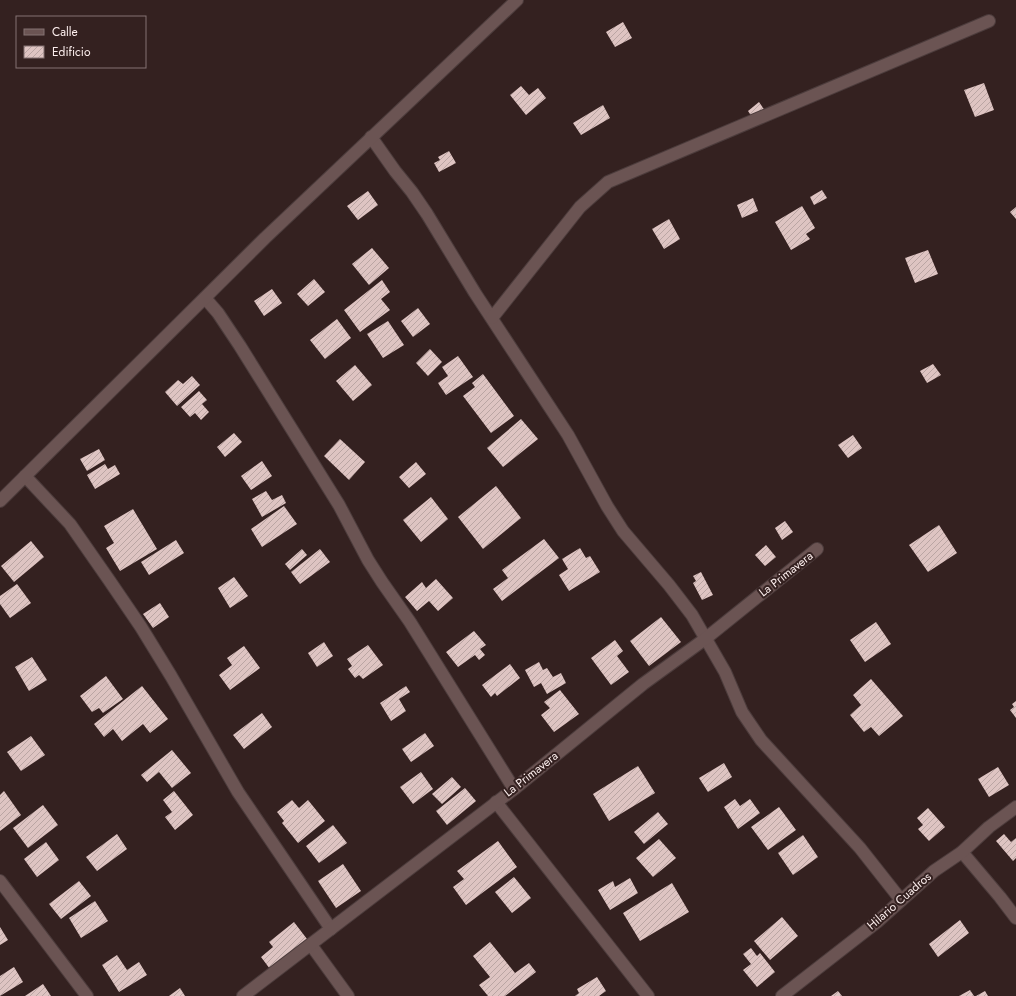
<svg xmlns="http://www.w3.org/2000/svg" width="1016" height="996" font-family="Jost,sans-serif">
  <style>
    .building { fill: url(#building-hatch) }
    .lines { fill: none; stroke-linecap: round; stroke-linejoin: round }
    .street-casing { stroke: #4c3c3c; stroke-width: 14 }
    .street { stroke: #6b5453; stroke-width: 12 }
    .labels { text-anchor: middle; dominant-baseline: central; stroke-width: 4; stroke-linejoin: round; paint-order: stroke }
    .street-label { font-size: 12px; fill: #fceeed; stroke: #342120 }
  </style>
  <defs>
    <pattern id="building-hatch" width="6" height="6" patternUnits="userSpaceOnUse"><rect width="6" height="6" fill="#dec4c2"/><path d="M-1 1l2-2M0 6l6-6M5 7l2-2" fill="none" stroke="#baa5a3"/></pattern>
  </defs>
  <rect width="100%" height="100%" fill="#342120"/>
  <g class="building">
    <polygon points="623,22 632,38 615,47 606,32"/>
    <polygon points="984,83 994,110 975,117 964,90"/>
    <polygon points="521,86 529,95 538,88 546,98 526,115 510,95"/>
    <polygon points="759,102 766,112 754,120 748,111"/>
    <polygon points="603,105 610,118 581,135 573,123"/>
    <polygon points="449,151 456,163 439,172 434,163 440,160 438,157"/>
    <polygon points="822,190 827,198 814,205 810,197"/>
    <polygon points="368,191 378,205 358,220 347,206"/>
    <polygon points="753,198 758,211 742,218 737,205"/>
    <polygon points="802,206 815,228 806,234 810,239 791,250 775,222"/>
    <polygon points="1016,207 1016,219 1010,212"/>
    <polygon points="669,219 680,239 664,249 652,229"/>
    <polygon points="372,248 389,268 369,285 352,264"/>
    <polygon points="928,250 938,274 915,283 905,258"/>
    <polygon points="314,279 325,292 308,306 297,294"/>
    <polygon points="382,280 390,292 381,299 390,310 360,332 344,310"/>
    <polygon points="272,289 282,303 264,316 254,301"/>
    <polygon points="418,308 430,324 413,337 401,321"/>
    <polygon points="337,319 351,338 325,359 310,340"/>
    <polygon points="388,321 404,345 383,358 367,334"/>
    <polygon points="430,349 442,362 428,376 416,363"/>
    <polygon points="458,356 473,377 446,395 438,383 448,376 442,367"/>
    <polygon points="933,364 941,375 927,383 920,371"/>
    <polygon points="355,365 372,385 353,401 336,381"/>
    <polygon points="483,374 514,416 491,433 463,396 475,387 472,383"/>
    <polygon points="192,376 200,385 177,406 165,392 178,380 183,384"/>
    <polygon points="199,391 207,400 202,404 209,412 201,420 195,413 190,417 181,407"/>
    <polygon points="521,419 538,439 503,467 487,448"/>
    <polygon points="234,433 242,442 225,457 217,447"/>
    <polygon points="853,435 862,448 848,458 838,445"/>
    <polygon points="340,439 365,462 349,480 324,456"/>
    <polygon points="99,449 105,460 87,471 80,459"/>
    <polygon points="262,461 272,476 251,490 241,476"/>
    <polygon points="416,462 426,474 409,488 399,477"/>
    <polygon points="105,464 108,469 115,465 120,474 95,489 87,475"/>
    <polygon points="496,486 521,518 483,549 458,517"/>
    <polygon points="266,491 272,500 282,495 286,503 262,517 252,499"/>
    <polygon points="431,497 448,519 421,542 403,520"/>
    <polygon points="284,506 297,524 262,547 251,529"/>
    <polygon points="133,509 157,549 120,571 106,548 114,543 104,526"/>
    <polygon points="785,521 793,532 782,540 775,528"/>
    <polygon points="939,525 957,553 928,572 909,545"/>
    <polygon points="544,539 559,558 502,601 493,589 508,578 502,570"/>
    <polygon points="176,540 184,553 149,575 141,562"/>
    <polygon points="31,541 44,557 14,582 1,566"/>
    <polygon points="766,545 776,557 765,566 755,555"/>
    <polygon points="580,548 586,558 590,556 600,572 569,591 559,575 568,569 562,559"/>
    <polygon points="302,549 307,555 290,570 285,564"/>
    <polygon points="320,549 330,562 300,584 291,572"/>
    <polygon points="701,572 713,595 702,600 693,583 696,581 693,576"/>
    <polygon points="234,577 248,596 230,608 218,588"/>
    <polygon points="436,579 453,598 438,611 429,601 417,611 405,597 422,582 426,588"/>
    <polygon points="17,584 31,603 10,618 0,604 0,596"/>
    <polygon points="160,603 169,617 153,628 143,614"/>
    <polygon points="661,617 681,642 649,666 630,641"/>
    <polygon points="876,622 891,644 865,662 850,640"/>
    <polygon points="474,631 486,645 480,649 485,655 479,660 475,655 458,667 446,652"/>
    <polygon points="615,640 623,651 617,656 629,672 611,685 591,658"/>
    <polygon points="324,642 333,656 317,667 308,653"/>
    <polygon points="368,645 383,665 363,679 359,675 355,678 348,669 352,666 347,659"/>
    <polygon points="244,646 260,668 230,690 219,675 232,665 227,658"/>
    <polygon points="32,657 47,680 29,691 15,667"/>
    <polygon points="539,662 543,670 547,668 553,677 561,673 566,683 547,694 541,683 534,687 525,670"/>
    <polygon points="510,664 520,678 497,696 495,693 491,697 482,685"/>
    <polygon points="106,676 123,699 103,713 99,708 92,712 80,696"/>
    <polygon points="871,679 903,716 879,736 871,727 864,732 850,715 861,705 853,695"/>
    <polygon points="142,686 168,719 150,733 143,724 122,741 113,729 104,737 94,724"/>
    <polygon points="406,686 410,692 399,699 406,711 391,721 380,703"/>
    <polygon points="560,690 579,714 554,732 541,715 550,708 544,702"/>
    <polygon points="1016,701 1016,718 1010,710 1014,707 1012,704"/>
    <polygon points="262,713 272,727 244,749 233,735"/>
    <polygon points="425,733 434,746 411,762 402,749"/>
    <polygon points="31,736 45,755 21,771 7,752"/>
    <polygon points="172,750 191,773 172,788 159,772 147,782 141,775"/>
    <polygon points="724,763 732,777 708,792 699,778"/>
    <polygon points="638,766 655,793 609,821 593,794"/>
    <polygon points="998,767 1009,785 989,797 978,779"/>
    <polygon points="421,772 433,789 413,804 400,787"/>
    <polygon points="452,777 461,787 442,804 432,794"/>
    <polygon points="465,788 476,801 447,825 436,811"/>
    <polygon points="4,791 21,815 0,831 0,795"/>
    <polygon points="174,791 193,815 175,830 165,817 172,812 163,800"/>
    <polygon points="735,799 740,806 750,799 760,813 738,829 724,807"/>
    <polygon points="292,800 299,808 308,800 325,821 298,843 282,823 284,821 277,812"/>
    <polygon points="43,805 58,825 28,848 13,828"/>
    <polygon points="779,807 796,830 768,850 751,827"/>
    <polygon points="928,808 945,827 929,841 918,829 923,825 917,818"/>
    <polygon points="658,812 668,824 644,844 634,832"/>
    <polygon points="333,825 347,843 319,863 306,846"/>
    <polygon points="117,834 127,849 97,871 86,857"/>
    <polygon points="1004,834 1011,842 1016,838 1016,858 1013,861 996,841"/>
    <polygon points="803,835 818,857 793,875 778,853"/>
    <polygon points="659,839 676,858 653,877 636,858"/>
    <polygon points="498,841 517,867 466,905 453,887 464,879 457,871"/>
    <polygon points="46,842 59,860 37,877 24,859"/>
    <polygon points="343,864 361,891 336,908 318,881"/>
    <polygon points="514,877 531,898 512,913 495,892"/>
    <polygon points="630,878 638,893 610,910 598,890 613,881 615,887"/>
    <polygon points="79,881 91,896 61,919 49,904"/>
    <polygon points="672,883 689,912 640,941 623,913"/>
    <polygon points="95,901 108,921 81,938 69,918"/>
    <polygon points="782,917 798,936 770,960 754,941"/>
    <polygon points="960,920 969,933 938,957 929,944"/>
    <polygon points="294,922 307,939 270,969 261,957 273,947 269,942"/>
    <polygon points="0,927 8,940 0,945"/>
    <polygon points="490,942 515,973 529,963 536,972 505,996 488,996 479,985 490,977 473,956"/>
    <polygon points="751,948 757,956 760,953 775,972 757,987 743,970 751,964 743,954"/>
    <polygon points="117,955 127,970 139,962 147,975 119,992 102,965"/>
    <polygon points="14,967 23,982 0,996 0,976"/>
    <polygon points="597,977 606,991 599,996 575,996 579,993 577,989"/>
    <polygon points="43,984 51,996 25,996"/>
    <polygon points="180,988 185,996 169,996"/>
    <polygon points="970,990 974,996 959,996"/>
    <polygon points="838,991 842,996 831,996"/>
    <polygon points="985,991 988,996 976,996"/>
  </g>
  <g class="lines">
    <g class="street-casing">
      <g id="street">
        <polyline points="371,137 395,171 412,192 427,214 475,293 568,435 607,506 623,531 669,585 692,615 725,672 742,712 761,740 860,848 901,900"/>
        <polyline points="205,298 218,313 240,346 339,505 368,560 382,582 410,622 514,789"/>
        <polyline points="492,318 580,207 608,182 989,21"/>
        <polyline points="25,476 70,524 109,580 141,627 171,676 238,792 331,929"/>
        <polyline points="0,501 265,238 517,0"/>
        <polyline points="496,802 648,996"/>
        <polyline points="962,852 1000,897 1016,918"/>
        <polyline points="0,881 87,996"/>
        <polyline points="311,945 348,996"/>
        <polyline points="243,996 514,789 643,684 705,639 817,549"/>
        <polyline points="782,996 877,922 934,871 962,852 989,827 1016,807"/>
      </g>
    </g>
    <use href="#street" class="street"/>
  </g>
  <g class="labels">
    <g class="street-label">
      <text transform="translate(786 574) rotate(-38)">La Primavera</text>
      <text transform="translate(531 774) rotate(-38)">La Primavera</text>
      <text transform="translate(899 901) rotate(-41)">Hilario Cuadros</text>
    </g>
  </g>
  <rect x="16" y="16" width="130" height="52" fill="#342120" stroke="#847372"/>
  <rect x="24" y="29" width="20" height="6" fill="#6b5453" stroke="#847372"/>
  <text x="52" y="36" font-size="12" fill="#fceeed">Calle</text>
  <rect x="24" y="46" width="20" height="12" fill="url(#building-hatch)" stroke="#847372"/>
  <text x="52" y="56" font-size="12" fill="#fceeed">Edificio</text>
</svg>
